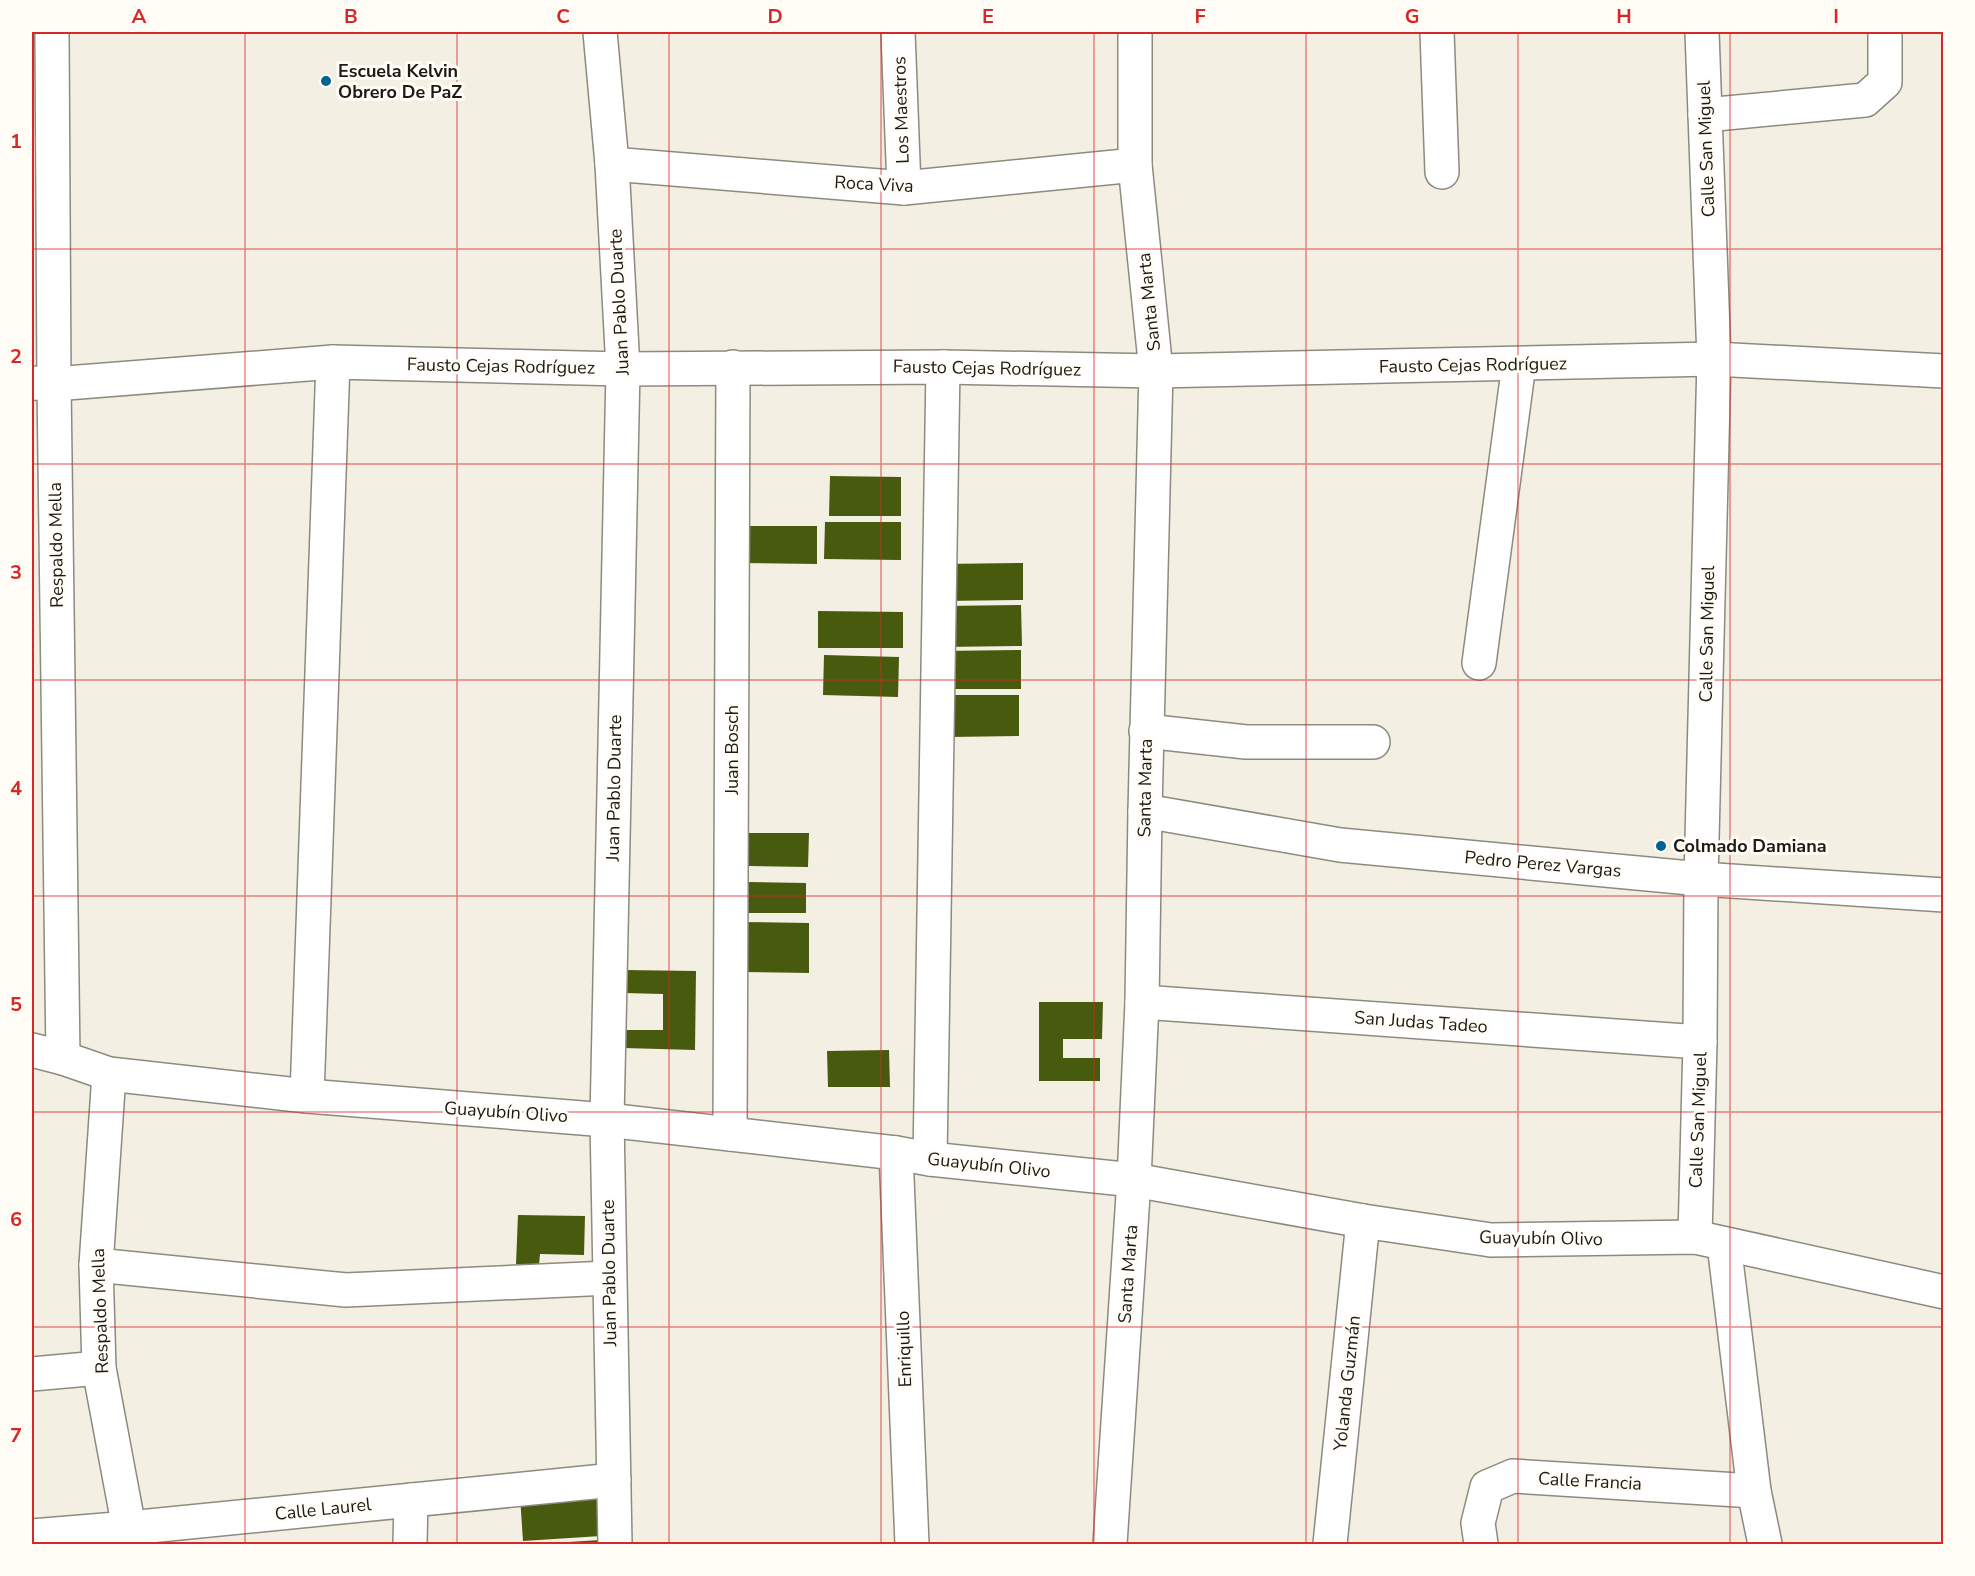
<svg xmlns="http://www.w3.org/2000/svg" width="1975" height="1576" font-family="'Nunito Sans',sans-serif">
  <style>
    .building { fill: #485a0e }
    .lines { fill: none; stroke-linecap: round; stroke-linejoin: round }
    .street-casing { stroke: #8e8a7f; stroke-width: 36 }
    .street { stroke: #fff; stroke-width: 33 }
    .grid { fill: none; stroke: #d62828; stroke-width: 1.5; stroke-opacity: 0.55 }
    .poi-dot { fill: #006292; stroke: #fffdf5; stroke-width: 2 }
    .labels { text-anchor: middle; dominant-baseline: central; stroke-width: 6; stroke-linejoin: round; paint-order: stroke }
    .poi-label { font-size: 18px; font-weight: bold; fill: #1c1a16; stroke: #fffdf5; text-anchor: start }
    .street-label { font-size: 18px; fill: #1c1a16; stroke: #fffdf5 }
    .neatline { fill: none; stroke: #d62828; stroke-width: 2 }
    .grid-label { font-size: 20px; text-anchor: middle; font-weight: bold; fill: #d62828 }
  </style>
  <rect width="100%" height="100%" fill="#f3efe2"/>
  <g class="building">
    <polygon points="830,476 901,477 901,516 829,516"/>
    <polygon points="825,522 901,522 901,560 824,559"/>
    <polygon points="737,526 817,526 817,564 737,563"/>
    <polygon points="1023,563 1023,600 944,601 943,564"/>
    <polygon points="1021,605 1022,646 943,647 943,606"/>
    <polygon points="818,611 903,612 903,648 818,648"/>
    <polygon points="1021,650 1021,689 948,689 940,651"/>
    <polygon points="824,655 899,657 898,697 823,695"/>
    <polygon points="949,695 1019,695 1019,736 950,737"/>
    <polygon points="749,833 809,833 808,867 749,866"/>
    <polygon points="746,882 806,883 806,913 746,913"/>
    <polygon points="740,922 809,923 809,973 740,972"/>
    <polygon points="624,970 696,971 695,1050 624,1048 624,1030 663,1030 663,994 624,993"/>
    <polygon points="1039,1002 1103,1002 1102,1039 1063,1039 1063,1058 1100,1058 1100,1081 1039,1081"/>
    <polygon points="889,1050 890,1087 828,1087 827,1051"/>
    <polygon points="518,1215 585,1216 584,1255 540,1254 539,1265 516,1264"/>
    <polygon points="598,1491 601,1536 523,1541 520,1496"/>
    <polygon points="601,1540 602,1544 552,1544 552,1543"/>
  </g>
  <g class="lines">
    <g class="street-casing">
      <g id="street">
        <polyline points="52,32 54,384 63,1058"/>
        <polyline points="600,32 612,164 623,369 607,1120 615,1544"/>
        <polyline points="898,32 904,188"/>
        <polyline points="1437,32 1442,172"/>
        <polyline points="1705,115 1865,100 1885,82 1885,32"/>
        <polyline points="612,164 904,188 1135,165"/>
        <polyline points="32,383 54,384 333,362 623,369 943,367 1156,371 1714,359 1944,371"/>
        <polyline points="1479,663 1519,364"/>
        <polyline points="1146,731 1246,742 1373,742"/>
        <polyline points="1145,811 1340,845 1701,879 1944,895"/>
        <polyline points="1142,1002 1700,1042"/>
        <polyline points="32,1050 63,1058 109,1074 307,1096 607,1120 896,1153 930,1159 1134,1180 1363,1221 1491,1240 1695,1237 1944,1292"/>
        <polyline points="109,1074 96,1265 99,1368 132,1544"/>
        <polyline points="307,1096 333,362"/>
        <polyline points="730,1134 733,367"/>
        <polyline points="896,1153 912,1544"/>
        <polyline points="930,1159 943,367"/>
        <polyline points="1695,1237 1700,1042 1701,879 1714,359 1702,32"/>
        <polyline points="1724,1244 1754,1491 1765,1544"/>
        <polyline points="96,1265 346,1290 609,1278"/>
        <polyline points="32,1374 99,1368"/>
        <polyline points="32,1536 129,1528 614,1480"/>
        <polyline points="410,1544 411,1500"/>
        <polyline points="1110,1544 1134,1180 1142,1002 1145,811 1156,371 1135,165 1135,32"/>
        <polyline points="1330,1544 1363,1221"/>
        <polyline points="1481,1544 1478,1523 1487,1487 1513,1476 1754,1491"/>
      </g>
    </g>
    <use href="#street" class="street"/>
  </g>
  <path class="grid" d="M245 32V1544M457 32V1544M669 32V1544M881 32V1544M1094 32V1544M1306 32V1544M1518 32V1544M1730 32V1544M32 249H1944M32 464H1944M32 680H1944M32 896H1944M32 1112H1944M32 1327H1944"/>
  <g class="poi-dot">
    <circle cx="326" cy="81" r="6"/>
    <circle cx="1661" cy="846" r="6"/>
  </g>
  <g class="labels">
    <g class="poi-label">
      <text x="338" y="71">Escuela Kelvin<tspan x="338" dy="21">Obrero De PaZ</tspan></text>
      <text x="1673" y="846">Colmado Damiana</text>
    </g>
    <g class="street-label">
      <text transform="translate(901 110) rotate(-92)">Los Maestros</text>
      <text transform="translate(1706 149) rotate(-92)">Calle San Miguel</text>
      <text transform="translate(874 184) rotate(3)">Roca Viva</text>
      <text transform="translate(619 302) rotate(-93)">Juan Pablo Duarte</text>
      <text transform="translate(1149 302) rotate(-96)">Santa Marta</text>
      <text transform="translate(1473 365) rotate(-1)">Fausto Cejas Rodríguez</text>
      <text transform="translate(501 366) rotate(1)">Fausto Cejas Rodríguez</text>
      <text transform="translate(987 368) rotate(1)">Fausto Cejas Rodríguez</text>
      <text transform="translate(56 545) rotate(-91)">Respaldo Mella</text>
      <text transform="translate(1707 634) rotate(-89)">Calle San Miguel</text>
      <text transform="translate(732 750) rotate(-90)">Juan Bosch</text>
      <text transform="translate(614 788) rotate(-89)">Juan Pablo Duarte</text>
      <text transform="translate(1145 788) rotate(-89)">Santa Marta</text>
      <text transform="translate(1543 864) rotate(5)">Pedro Perez Vargas</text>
      <text transform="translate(1421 1022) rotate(4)">San Judas Tadeo</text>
      <text transform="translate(506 1112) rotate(4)">Guayubín Olivo</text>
      <text transform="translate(1698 1120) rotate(-88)">Calle San Miguel</text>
      <text transform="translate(989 1165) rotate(6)">Guayubín Olivo</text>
      <text transform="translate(1541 1238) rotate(1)">Guayubín Olivo</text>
      <text transform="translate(609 1273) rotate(-91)">Juan Pablo Duarte</text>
      <text transform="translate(1128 1274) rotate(-86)">Santa Marta</text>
      <text transform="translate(100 1311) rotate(-92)">Respaldo Mella</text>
      <text transform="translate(904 1349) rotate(-92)">Enriquillo</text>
      <text transform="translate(1347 1383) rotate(-84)">Yolanda Guzmán</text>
      <text transform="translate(1590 1481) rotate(3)">Calle Francia</text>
      <text transform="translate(323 1509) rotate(-6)">Calle Laurel</text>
    </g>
  </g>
  <rect width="1975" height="1576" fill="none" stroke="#fffdf5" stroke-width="66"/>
  <rect x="33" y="33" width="1909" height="1510" class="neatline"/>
  <g class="grid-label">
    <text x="139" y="23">A</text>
    <text x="351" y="23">B</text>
    <text x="563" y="23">C</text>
    <text x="775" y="23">D</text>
    <text x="988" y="23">E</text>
    <text x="1200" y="23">F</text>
    <text x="1412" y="23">G</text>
    <text x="1624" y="23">H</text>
    <text x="1836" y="23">I</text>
    <text x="16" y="148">1</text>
    <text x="16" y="363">2</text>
    <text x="16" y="579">3</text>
    <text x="16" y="795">4</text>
    <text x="16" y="1011">5</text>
    <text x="16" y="1226">6</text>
    <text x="16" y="1442">7</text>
  </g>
</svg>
